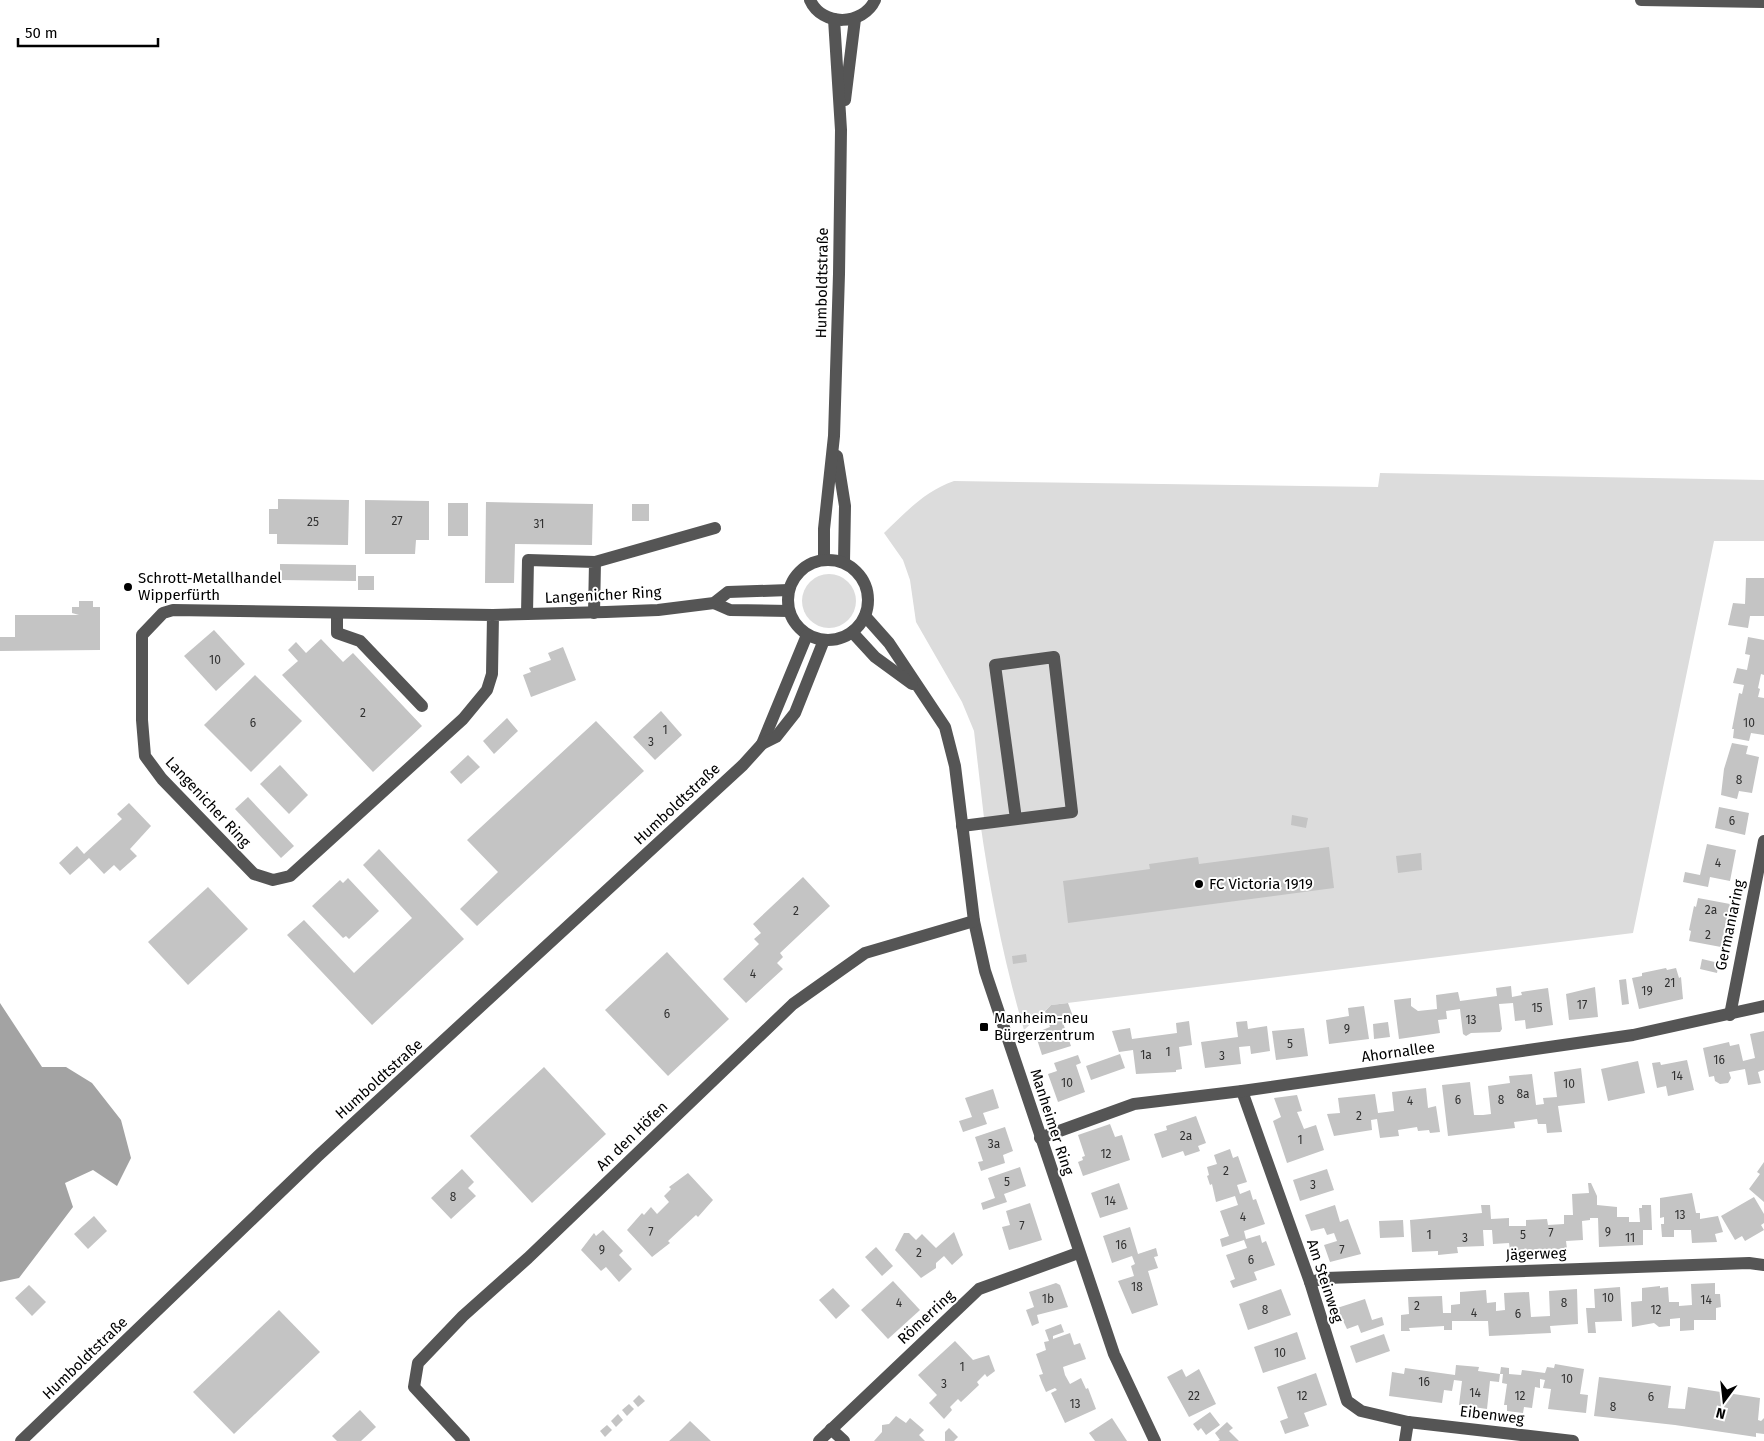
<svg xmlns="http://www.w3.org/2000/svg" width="1764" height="1441" font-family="'Fira Sans',sans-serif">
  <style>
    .green { fill: #dcdcdc }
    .water { fill: #a3a3a3 }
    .building { fill: #c4c4c4 }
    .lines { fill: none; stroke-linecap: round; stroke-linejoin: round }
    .minor { stroke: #555; stroke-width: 12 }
    .poi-dot { fill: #000; stroke: #fff; stroke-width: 2 }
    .labels { text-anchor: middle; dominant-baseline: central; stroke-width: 4; stroke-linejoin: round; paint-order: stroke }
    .number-label { font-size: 12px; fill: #313131 }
    .street-label { font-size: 15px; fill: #000; stroke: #fff }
    .poi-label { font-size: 15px; fill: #000; stroke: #fff; text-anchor: start }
  </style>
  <rect width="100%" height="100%" fill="#fff"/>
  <g class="green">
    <path d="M1380 473 1764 480V541H1714L1633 933 1051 1005 1024 1030C1004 962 990 892 980 821L984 818 974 731 962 702 916 622 910 580 903 560 884 533C906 512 925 491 954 481L1378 487Z"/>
    <circle cx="829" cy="601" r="27"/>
  </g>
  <polygon class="water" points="0,1003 42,1067 66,1067 92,1083 121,1120 131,1158 117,1186 93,1170 65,1183 73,1207 19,1278 0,1282"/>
  <g class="building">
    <polygon points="278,499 349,500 348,545 277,544 277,534 269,534 269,509 278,509"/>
    <polygon points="365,500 429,501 429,540 416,540 415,554 365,554"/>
    <polygon points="486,502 593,504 592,545 515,544 514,583 485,583"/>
    <rect x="448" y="503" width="20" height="33"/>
    <rect x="632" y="504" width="17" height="17"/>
    <polygon points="280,564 356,565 356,581 280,580"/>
    <rect x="358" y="576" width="16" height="14"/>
    <polygon points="1746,578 1764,578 1764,616 1750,616 1748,628 1728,625 1733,603 1745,604"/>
    <polygon points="79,601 93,601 93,607 100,607 100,650 0,651 0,637 15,637 15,615 79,615 72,613 72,607 79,607"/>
    <polygon points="214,630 245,664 216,691 184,656"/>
    <polygon points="1748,637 1764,640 1764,675 1761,674 1758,688 1760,689 1758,697 1764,698 1764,735 1751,733 1749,741 1733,738 1734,729 1732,729 1739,693 1742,694 1744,685 1733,683 1737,668 1747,670 1750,655 1745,654"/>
    <polygon points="321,639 343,662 353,653 422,726 373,772 282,675 298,661 288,650 296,642 306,653"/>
    <polygon points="563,647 576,680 531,697 523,675 531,672 529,668 551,660 548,653"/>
    <polygon points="255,675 302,721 251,772 204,725"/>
    <polygon points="661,711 682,735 655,760 633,737"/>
    <polygon points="507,718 518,731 494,754 483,741"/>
    <polygon points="596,721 644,771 477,926 460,909 498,872 467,840"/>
    <polygon points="1732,743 1748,746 1746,754 1759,757 1752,793 1739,791 1737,799 1721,795 1724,769"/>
    <polygon points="468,755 480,767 461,784 450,772"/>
    <polygon points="280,765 308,795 289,814 260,784"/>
    <polygon points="248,797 294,846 281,858 235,809"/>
    <polygon points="129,803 151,826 130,849 137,856 120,871 114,865 104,874 89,858 70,875 59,863 77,846 84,854 122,819 117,814"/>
    <polygon points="1719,807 1749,813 1745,835 1715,828"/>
    <polygon points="1292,815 1308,818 1306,828 1291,825"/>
    <polygon points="1707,844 1736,850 1730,881 1710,877 1708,887 1683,882 1685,872 1700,875"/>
    <polygon points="1329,847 1334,888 1068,923 1063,881 1150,869 1149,864 1198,857 1199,864"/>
    <polygon points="379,849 464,939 372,1025 287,935 304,920 354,973 412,918 363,865"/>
    <polygon points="1421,853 1422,870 1398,873 1396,856"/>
    <polygon points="803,877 830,906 780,953 783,957 777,963 783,969 746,1003 723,979 759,944 754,939 761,933 753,924"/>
    <polygon points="348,878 379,911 349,939 346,936 343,938 312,906 340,880 343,883"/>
    <polygon points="208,887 248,929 188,985 148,942"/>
    <polygon points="1698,898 1730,904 1721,947 1689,941 1691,931 1689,930 1694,906 1696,907"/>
    <polygon points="667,952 729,1019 668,1076 605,1010"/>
    <polygon points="1026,954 1027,962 1013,964 1012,956"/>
    <polygon points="1702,959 1719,963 1717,973 1700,969"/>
    <polygon points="1666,968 1667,970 1676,968 1679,978 1681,977 1683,999 1639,1009 1632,978 1642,976 1642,973"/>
    <polygon points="1626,979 1629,1004 1622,1005 1619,980"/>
    <polygon points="1511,986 1512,997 1522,995 1521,992 1548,988 1553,1025 1526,1029 1525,1020 1515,1021 1513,1003 1499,1004 1502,1029 1500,1032 1471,1033 1466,1036 1463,1034 1460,1009 1446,1011 1447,1019 1438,1020 1440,1033 1399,1039 1394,1000 1411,998 1411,1006 1418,1011 1437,1009 1436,995 1458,992 1460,1001 1497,996 1496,988"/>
    <polygon points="1595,987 1598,1017 1569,1020 1566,994"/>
    <polygon points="1068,1003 1074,1019 1063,1023 1071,1046 1042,1055 1035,1033 1050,1027 1045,1011 1051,1005"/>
    <polygon points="1364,1006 1369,1039 1329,1044 1326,1020 1349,1016 1348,1008"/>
    <polygon points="1189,1021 1192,1045 1179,1047 1182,1069 1176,1070 1176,1072 1136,1074 1133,1050 1119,1052 1112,1031 1130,1028 1132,1039 1177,1033 1176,1023"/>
    <polygon points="1247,1021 1248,1029 1267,1026 1270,1051 1251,1054 1250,1046 1239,1047 1241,1064 1205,1068 1201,1042 1238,1037 1236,1022"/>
    <polygon points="1388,1022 1390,1037 1374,1039 1373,1024"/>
    <polygon points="1304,1028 1308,1056 1276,1060 1272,1031"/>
    <polygon points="1764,1031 1764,1070 1758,1072 1761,1083 1748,1085 1745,1069 1729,1072 1731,1078 1728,1083 1720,1084 1715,1081 1714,1076 1709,1077 1703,1048 1729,1042 1730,1046 1739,1044 1743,1061 1755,1058 1750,1034"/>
    <polygon points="1120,1054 1125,1068 1091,1080 1086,1066"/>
    <polygon points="1078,1055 1081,1063 1076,1065 1085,1092 1058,1102 1048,1074 1057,1071 1054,1063"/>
    <polygon points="1687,1060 1694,1090 1668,1096 1666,1086 1657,1088 1652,1063 1660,1062 1661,1065"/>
    <polygon points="1638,1061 1645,1093 1608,1101 1601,1069"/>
    <polygon points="544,1067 606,1134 532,1203 470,1136"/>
    <polygon points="1581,1068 1585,1103 1558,1106 1562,1132 1547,1133 1546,1124 1538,1124 1537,1119 1514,1122 1515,1128 1448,1136 1442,1085 1470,1082 1474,1115 1483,1115 1491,1114 1488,1086 1510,1083 1509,1076 1532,1074 1536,1105 1544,1104 1543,1098 1557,1097 1554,1072"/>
    <polygon points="1426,1088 1428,1108 1436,1106 1440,1132 1430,1133 1429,1130 1418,1131 1417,1127 1398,1130 1399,1136 1380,1138 1377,1119 1371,1120 1372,1130 1334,1136 1327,1114 1340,1113 1338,1098 1375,1094 1378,1113 1394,1111 1392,1092"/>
    <polygon points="993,1089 999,1108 983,1113 987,1124 963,1132 959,1121 972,1117 965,1098"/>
    <polygon points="1297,1095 1302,1111 1297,1112 1304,1129 1316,1125 1324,1150 1287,1163 1273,1121 1281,1117 1274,1098"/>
    <polygon points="1196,1116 1206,1143 1198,1146 1200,1151 1185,1156 1183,1151 1162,1158 1154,1134 1167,1130 1166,1126"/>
    <polygon points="1110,1124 1115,1137 1122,1135 1130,1160 1083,1176 1078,1162 1083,1160 1082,1157 1085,1156 1078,1135"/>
    <polygon points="1005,1127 1013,1151 1003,1155 1005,1163 981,1171 978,1162 983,1161 975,1137"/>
    <polygon points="1230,1149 1233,1158 1238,1156 1247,1182 1237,1185 1240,1194 1250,1190 1253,1200 1256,1199 1265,1224 1244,1231 1246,1239 1260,1235 1262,1243 1266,1241 1275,1265 1254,1272 1257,1280 1233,1288 1230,1281 1235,1279 1226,1255 1247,1248 1244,1240 1222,1247 1220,1239 1229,1236 1220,1211 1238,1205 1235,1196 1216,1202 1212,1184 1210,1185 1207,1176 1209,1175 1207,1167 1217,1164 1214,1155"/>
    <polygon points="1764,1162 1764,1202 1749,1189 1760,1174 1757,1172"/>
    <polygon points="1020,1167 1026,1186 1004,1194 1007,1202 983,1210 981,1203 995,1198 988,1178"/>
    <polygon points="462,1169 474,1182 468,1188 476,1196 451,1219 431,1198"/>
    <polygon points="1327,1169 1334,1190 1300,1201 1293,1180"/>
    <polygon points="688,1173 713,1200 698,1217 696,1215 668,1241 670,1243 652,1257 627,1230 642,1213 644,1215 651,1207 657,1214 669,1202 664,1196 671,1189 669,1187"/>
    <polygon points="1119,1183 1128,1209 1100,1218 1091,1193"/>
    <polygon points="1588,1183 1591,1183 1597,1196 1597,1205 1617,1207 1617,1217 1629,1217 1629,1222 1640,1222 1639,1208 1642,1208 1642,1205 1651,1205 1652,1230 1643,1230 1643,1245 1599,1247 1598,1218 1590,1218 1590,1220 1582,1221 1583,1240 1566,1241 1567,1249 1510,1251 1509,1243 1493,1244 1492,1230 1483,1230 1484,1246 1457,1247 1458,1253 1438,1255 1438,1251 1412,1252 1410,1220 1482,1213 1481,1205 1490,1205 1491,1219 1509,1218 1509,1226 1526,1226 1526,1220 1547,1219 1548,1225 1564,1224 1564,1215 1573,1215 1572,1194 1589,1193"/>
    <polygon points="1692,1193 1696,1213 1700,1213 1700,1219 1718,1216 1723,1232 1715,1234 1717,1242 1692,1243 1691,1230 1674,1230 1674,1237 1662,1237 1661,1224 1664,1224 1664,1217 1660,1218 1660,1198"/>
    <polygon points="1754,1197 1764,1214 1764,1223 1761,1225 1764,1230 1745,1241 1742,1236 1735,1240 1721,1216"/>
    <polygon points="1030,1203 1042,1240 1009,1250 1002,1227 1010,1225 1006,1211"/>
    <polygon points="1335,1205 1340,1222 1348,1219 1361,1254 1330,1262 1324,1245 1337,1241 1334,1233 1327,1235 1324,1228 1311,1231 1305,1215"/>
    <polygon points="94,1216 107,1231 88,1249 74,1234"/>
    <polygon points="1403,1220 1404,1237 1380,1238 1379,1221"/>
    <polygon points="1130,1227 1138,1254 1156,1248 1158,1256 1154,1257 1158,1268 1148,1271 1158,1305 1132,1314 1118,1281 1134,1276 1131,1266 1135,1264 1132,1256 1112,1263 1103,1236"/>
    <polygon points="603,1230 623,1251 619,1255 632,1269 619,1282 606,1267 601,1271 581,1250 594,1233 596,1236"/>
    <polygon points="954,1232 963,1255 952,1265 944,1256 936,1263 936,1268 921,1278 895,1250 904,1233 909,1233 916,1240 922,1234 936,1248"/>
    <polygon points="876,1247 893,1266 882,1276 865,1257"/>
    <polygon points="893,1281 920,1310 888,1339 861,1310"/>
    <polygon points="1056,1283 1060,1285 1068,1307 1037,1315 1039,1323 1032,1326 1026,1310 1034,1307 1029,1292"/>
    <polygon points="1715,1283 1715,1294 1720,1294 1721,1307 1716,1308 1716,1320 1694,1320 1694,1330 1680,1331 1680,1318 1670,1319 1670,1326 1659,1327 1654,1323 1632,1327 1631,1302 1642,1301 1642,1288 1660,1286 1660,1288 1668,1287 1669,1302 1679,1302 1679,1306 1692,1305 1691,1284"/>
    <polygon points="29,1285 46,1302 32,1316 15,1298"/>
    <polygon points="1620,1287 1622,1321 1595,1322 1596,1333 1588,1333 1586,1308 1595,1308 1594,1289"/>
    <polygon points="833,1288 850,1306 836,1319 819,1300"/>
    <polygon points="1281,1289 1291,1315 1248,1330 1239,1304"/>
    <polygon points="1577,1289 1578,1324 1550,1326 1551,1333 1489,1336 1488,1321 1452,1321 1452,1330 1444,1330 1444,1326 1409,1328 1410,1331 1401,1331 1401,1315 1409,1314 1408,1297 1442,1296 1443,1313 1451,1313 1451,1305 1460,1304 1460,1292 1486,1290 1487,1303 1496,1302 1496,1311 1505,1310 1504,1293 1529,1292 1531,1317 1550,1316 1549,1291"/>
    <polygon points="1365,1299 1372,1320 1382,1317 1384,1325 1361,1333 1358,1325 1347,1329 1337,1308"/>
    <polygon points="279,1310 320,1352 234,1434 193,1392"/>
    <polygon points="1061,1324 1064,1332 1053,1336 1053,1339 1070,1333 1074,1345 1080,1343 1086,1359 1063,1367 1065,1375 1070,1384 1081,1378 1086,1389 1088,1388 1096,1409 1065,1423 1051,1393 1057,1390 1055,1388 1046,1392 1042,1383 1039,1375 1043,1374 1036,1354 1046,1350 1044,1342 1049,1341 1045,1330"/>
    <polygon points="1297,1332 1306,1359 1263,1373 1254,1347"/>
    <polygon points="1384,1334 1390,1351 1356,1363 1350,1346"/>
    <polygon points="955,1341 973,1360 989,1355 995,1371 987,1377 985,1374 977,1382 979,1385 961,1402 958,1399 950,1407 952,1410 944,1419 929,1403 937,1395 918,1375"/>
    <polygon points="1555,1364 1584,1369 1580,1394 1588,1395 1586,1413 1548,1409 1551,1389 1543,1388 1545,1380 1540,1379 1540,1388 1535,1387 1532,1408 1524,1407 1523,1413 1507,1411 1507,1405 1504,1405 1507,1384 1502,1383 1503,1374 1500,1374 1501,1367 1509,1368 1509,1374 1521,1375 1522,1370 1545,1373 1547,1367 1554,1368"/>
    <polygon points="1456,1365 1479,1367 1478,1371 1500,1374 1499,1382 1490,1381 1487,1409 1459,1405 1462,1381 1454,1380 1452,1391 1444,1390 1442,1403 1389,1396 1392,1372 1404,1374 1405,1368 1455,1375"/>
    <polygon points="1182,1369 1186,1377 1199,1369 1216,1404 1189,1417 1167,1377"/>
    <polygon points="1316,1373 1327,1405 1304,1413 1309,1426 1285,1434 1280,1421 1288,1418 1277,1387"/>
    <polygon points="1599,1377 1671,1386 1668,1408 1685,1409 1688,1387 1760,1398 1758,1420 1761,1421 1764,1418 1764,1434 1756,1433 1756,1437 1675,1425 1594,1416"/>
    <polygon points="639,1395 645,1401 638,1407 633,1401"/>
    <polygon points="629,1404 634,1409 627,1416 622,1410"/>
    <polygon points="360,1410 376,1427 361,1441 337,1441 332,1436"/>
    <polygon points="1210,1412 1220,1425 1206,1435 1201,1428 1198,1431 1193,1424"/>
    <polygon points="618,1414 623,1420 616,1427 611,1421"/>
    <polygon points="896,1416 906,1423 910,1418 924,1430 919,1435 925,1441 874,1441 882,1432 882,1425 889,1424"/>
    <polygon points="1112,1418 1127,1441 1095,1441 1089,1433"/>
    <polygon points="690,1421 711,1441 669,1441 680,1431"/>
    <polygon points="1227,1422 1233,1428 1229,1431 1239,1441 1218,1441 1220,1440 1215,1433"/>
    <polygon points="607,1425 612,1430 605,1437 600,1431"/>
    <polygon points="949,1428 958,1437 954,1441 945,1441 945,1432"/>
  </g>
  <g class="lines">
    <g class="minor">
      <path d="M810 0C822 27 863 26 875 0"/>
      <polyline points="1641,0 1764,2"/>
      <polyline points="845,100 855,19"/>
      <polyline points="837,456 845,506 844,562"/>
      <polyline points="824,559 824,529 834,436 839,274 841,130 834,19"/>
      <circle cx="828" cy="600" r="40"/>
      <polyline points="595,562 715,528"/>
      <polyline points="714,603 730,610 789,611"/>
      <polyline points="337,613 337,633 360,641 422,706"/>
      <polyline points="527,614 528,560 595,562 594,613"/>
      <polyline points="493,615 492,674 487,690 463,719 290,876 273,880 254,874 162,779 145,756 142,720 142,635 163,613 173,610 493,615 606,612 658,610 714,603 728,592 789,590"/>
      <polyline points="865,616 889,643 945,727 955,766 974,921 985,971 1114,1354 1155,1441"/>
      <polyline points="852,632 875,657 912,684"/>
      <polyline points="762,744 807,635"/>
      <polyline points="962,826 1072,812 1054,657 995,665 1016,819"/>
      <polyline points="1730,1015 1764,841"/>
      <polyline points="1242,1091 1310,1282 1347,1401 1361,1411 1408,1422 1573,1441"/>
      <polyline points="1040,1138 1134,1104 1242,1091 1633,1035 1764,1006"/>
      <polyline points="1310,1282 1326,1278 1749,1263 1764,1265"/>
      <polyline points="831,1429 844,1441"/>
      <polyline points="21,1441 318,1156 743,765 762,744 776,737 795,713 824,640"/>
      <polyline points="464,1441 414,1387 418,1363 463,1316 528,1258 793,1004 865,953 974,921"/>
      <polyline points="819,1441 979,1289 1078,1253"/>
      <polyline points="1405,1441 1408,1422"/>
    </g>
  </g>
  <g class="poi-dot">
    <circle cx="128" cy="587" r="5"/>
    <circle cx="1199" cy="884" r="5"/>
    <rect x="979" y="1022" width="10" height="10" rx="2.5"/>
  </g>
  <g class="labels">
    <g class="number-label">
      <text x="397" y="521">27</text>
      <text x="313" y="522">25</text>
      <text x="539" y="524">31</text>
      <text x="215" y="660">10</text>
      <text x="363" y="713">2</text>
      <text x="253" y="723">6</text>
      <text x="1749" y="723">10</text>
      <text x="665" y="730">1</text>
      <text x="651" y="742">3</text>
      <text x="1739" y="780">8</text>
      <text x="1732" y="821">6</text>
      <text x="1718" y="863">4</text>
      <text x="1711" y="910">2a</text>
      <text x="796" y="911">2</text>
      <text x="1708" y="935">2</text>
      <text x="753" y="974">4</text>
      <text x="1670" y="983">21</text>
      <text x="1647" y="991">19</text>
      <text x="1582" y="1005">17</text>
      <text x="1537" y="1008">15</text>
      <text x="667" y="1014">6</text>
      <text x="1471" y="1020">13</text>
      <text x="1347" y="1029">9</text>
      <text x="1290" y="1044">5</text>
      <text x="1168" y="1052">1</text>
      <text x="1146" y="1055">1a</text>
      <text x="1222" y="1056">3</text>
      <text x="1719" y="1060">16</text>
      <text x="1677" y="1076">14</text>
      <text x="1067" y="1083">10</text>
      <text x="1569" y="1084">10</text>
      <text x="1523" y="1094">8a</text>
      <text x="1458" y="1100">6</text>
      <text x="1501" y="1100">8</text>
      <text x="1410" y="1101">4</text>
      <text x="1359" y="1116">2</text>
      <text x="1186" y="1136">2a</text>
      <text x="1300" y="1140">1</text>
      <text x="994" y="1144">3a</text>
      <text x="1106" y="1154">12</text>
      <text x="1226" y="1171">2</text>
      <text x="1007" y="1182">5</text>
      <text x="1313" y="1185">3</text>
      <text x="453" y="1197">8</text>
      <text x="1110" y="1201">14</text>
      <text x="1680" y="1215">13</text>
      <text x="1243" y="1217">4</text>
      <text x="1022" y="1226">7</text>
      <text x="651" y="1232">7</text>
      <text x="1608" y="1232">9</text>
      <text x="1551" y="1233">7</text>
      <text x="1429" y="1235">1</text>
      <text x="1523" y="1235">5</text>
      <text x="1465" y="1238">3</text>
      <text x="1630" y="1238">11</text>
      <text x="1121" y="1245">16</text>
      <text x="602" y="1250">9</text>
      <text x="1342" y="1250">7</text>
      <text x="919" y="1253">2</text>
      <text x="1251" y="1260">6</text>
      <text x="1137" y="1287">18</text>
      <text x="1608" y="1298">10</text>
      <text x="1048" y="1299">1b</text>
      <text x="1706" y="1300">14</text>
      <text x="899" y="1303">4</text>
      <text x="1564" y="1303">8</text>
      <text x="1417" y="1306">2</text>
      <text x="1265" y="1310">8</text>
      <text x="1656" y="1310">12</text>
      <text x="1474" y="1313">4</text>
      <text x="1518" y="1314">6</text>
      <text x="1280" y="1353">10</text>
      <text x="962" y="1367">1</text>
      <text x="1567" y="1379">10</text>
      <text x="1424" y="1382">16</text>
      <text x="944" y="1384">3</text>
      <text x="1475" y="1393">14</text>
      <text x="1194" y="1396">22</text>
      <text x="1302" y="1396">12</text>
      <text x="1520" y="1396">12</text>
      <text x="1651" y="1397">6</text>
      <text x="1075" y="1404">13</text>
      <text x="1613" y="1407">8</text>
    </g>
    <g class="street-label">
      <text transform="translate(822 283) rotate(-89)">Humboldtstraße</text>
      <text transform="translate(603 595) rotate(-3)">Langenicher Ring</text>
      <text transform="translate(208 802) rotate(47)">Langenicher Ring</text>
      <text transform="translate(677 804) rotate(-43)">Humboldtstraße</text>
      <text transform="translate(1730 925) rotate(-78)">Germaniaring</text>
      <text transform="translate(1398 1052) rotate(-8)">Ahornallee</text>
      <text transform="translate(379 1079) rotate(-42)">Humboldtstraße</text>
      <text transform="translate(1052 1122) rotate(72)">Manheimer Ring</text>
      <text transform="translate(632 1136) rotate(-44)">An den Höfen</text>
      <text transform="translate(1536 1254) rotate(-2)">Jägerweg</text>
      <text transform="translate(1325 1281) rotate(72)">Am Steinweg</text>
      <text transform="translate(926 1317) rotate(-43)">Römerring</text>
      <text transform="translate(85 1358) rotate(-44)">Humboldtstraße</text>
      <text transform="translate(1492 1415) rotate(7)">Eibenweg</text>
    </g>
    <g class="poi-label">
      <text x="138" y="578">Schrott-Metallhandel<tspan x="138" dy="17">Wipperfürth</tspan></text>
      <text x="1209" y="884">FC Victoria 1919</text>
      <text x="994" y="1018">Manheim-neu<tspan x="994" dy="17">Bürgerzentrum</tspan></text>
    </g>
  </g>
  <g transform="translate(1724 1401) rotate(195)" stroke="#ffffff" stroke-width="4" paint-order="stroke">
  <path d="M0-4L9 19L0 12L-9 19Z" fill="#000000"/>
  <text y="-8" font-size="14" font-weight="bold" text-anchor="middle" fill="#000000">N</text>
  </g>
  <path d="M18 38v8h140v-8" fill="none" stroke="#000000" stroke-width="2.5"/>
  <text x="25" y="38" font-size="15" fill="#000000" stroke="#ffffff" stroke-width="4" paint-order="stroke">50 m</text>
</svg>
